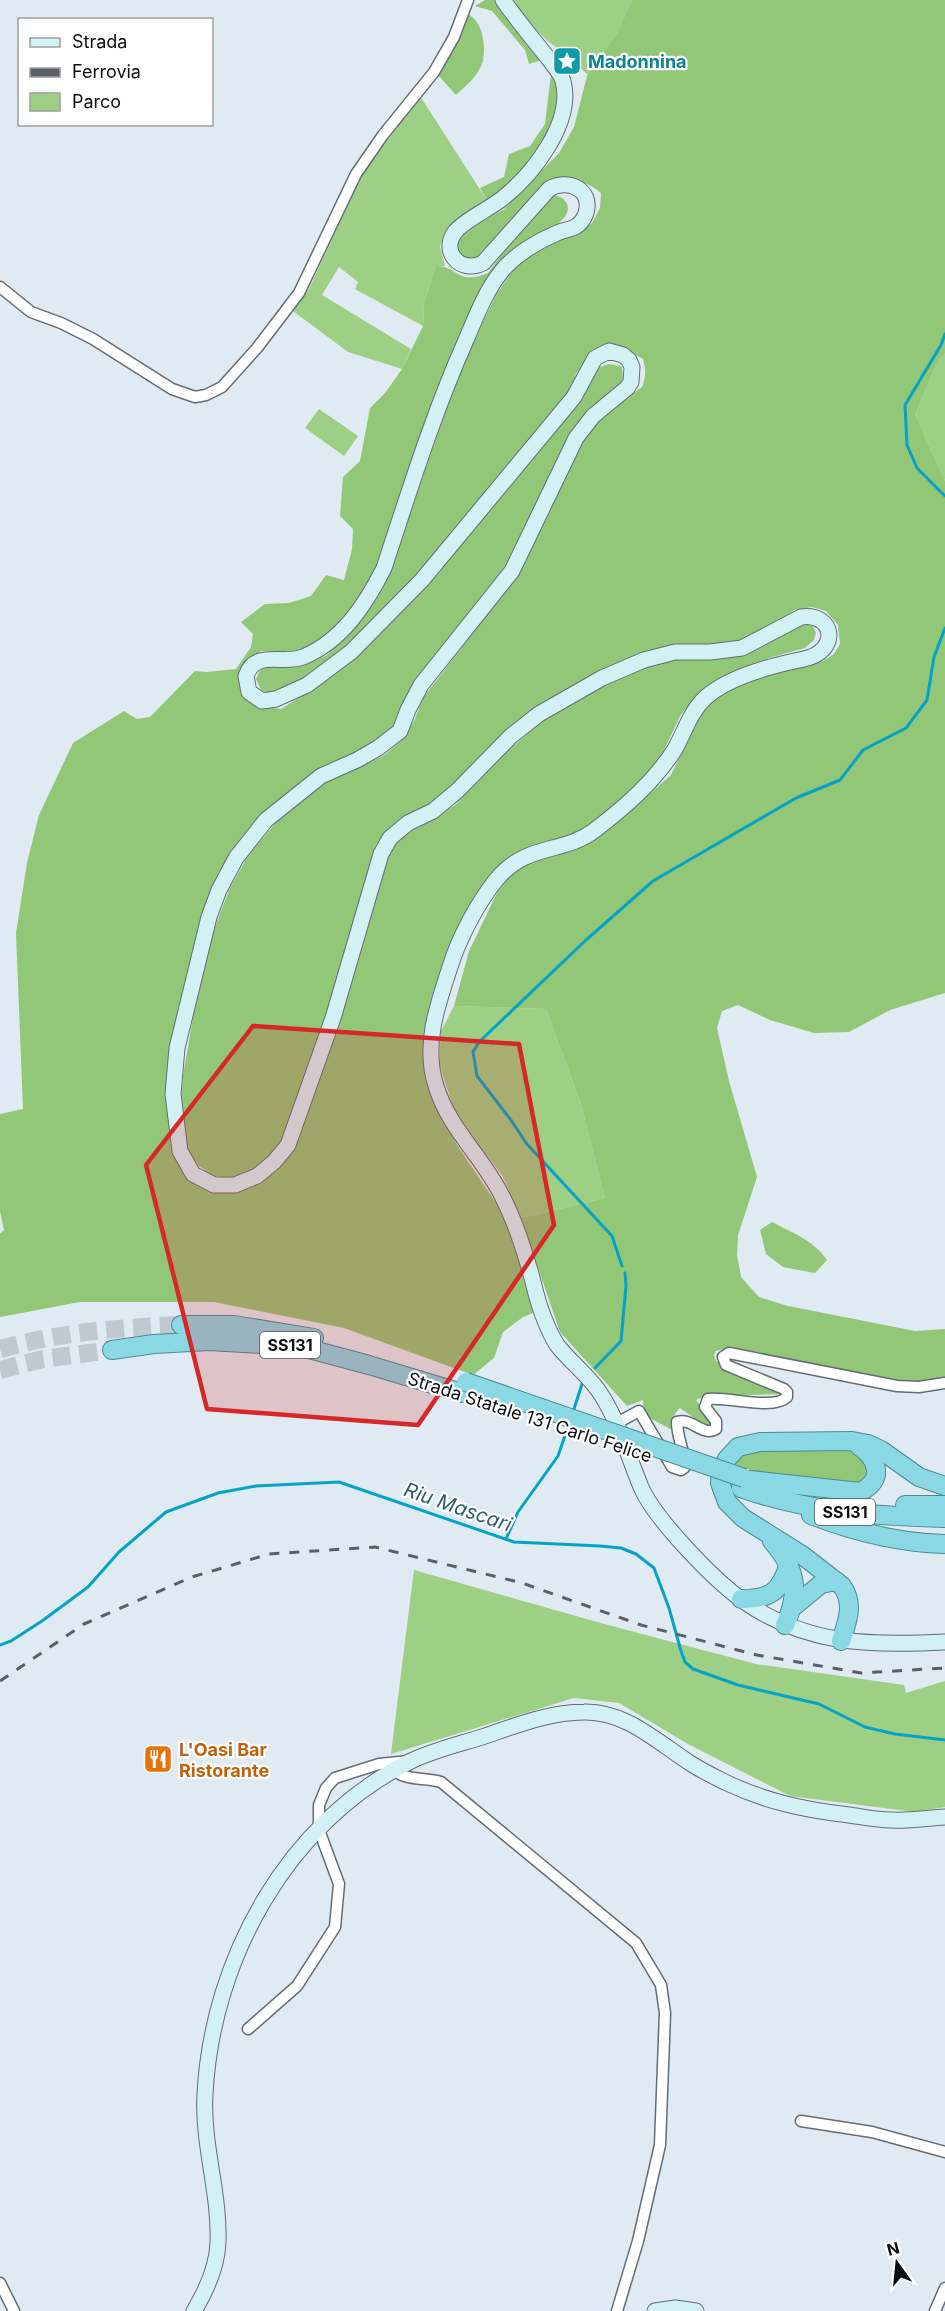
<svg xmlns="http://www.w3.org/2000/svg" width="945" height="2311" font-family="Inter,sans-serif">
  <style>
    .green { fill: #9dcf85 }
    .forest { fill: #92c778 }
    .lines { fill: none; stroke-linecap: round; stroke-linejoin: round }
    .stream { stroke: #06a3c8; stroke-width: 3 }
    .trunk-tunnel { stroke: #c0c9d0; stroke-width: 18; stroke-dasharray: 18 9; stroke-linecap: butt }
    .minor-casing { stroke: #646d73; stroke-width: 13 }
    .secondary-casing { stroke: #646d73; stroke-width: 17 }
    .trunk-casing { stroke: #4a8b95; stroke-width: 20 }
    .minor { stroke: #fff; stroke-width: 10 }
    .secondary { stroke: #d3f1f5; stroke-width: 15 }
    .trunk { stroke: #8ad8e4; stroke-width: 18 }
    .rail { stroke: #5a6064; stroke-width: 3; stroke-dasharray: 10 10; stroke-linecap: butt }
    .trunk-bridge-casing { stroke: #4a8b95; stroke-width: 20; stroke-linecap: butt }
    .trunk-bridge { stroke: #8ad8e4; stroke-width: 18 }
    .marked { fill: #d62828; fill-opacity: 0.2; stroke: #d62828; stroke-width: 4.5; stroke-linejoin: round }
    .labels { text-anchor: middle; dominant-baseline: central; stroke-width: 4.5; stroke-linejoin: round; paint-order: stroke }
    .shield { fill: #fff; stroke: #545657; stroke-width: 1.5 }
    .shield-label { font-size: 16px; font-weight: bold; fill: #0a0d0f }
    .culture-label { font-size: 18px; font-weight: bold; fill: #0d838f; stroke: #fff; text-anchor: start }
    .street-label { font-size: 18px; fill: #0a0d0f; stroke: #fff }
    .food-label { font-size: 18px; font-weight: bold; fill: #c56008; stroke: #fff; text-anchor: start }
    .water-label { font-size: 20px; font-style: italic; fill: #2a5d6e; stroke: #fff }
  </style>
  <rect width="100%" height="100%" fill="#e0eaf2"/>
  <g class="green">
    <path d="M514 0H632L617 33 588 75C563 50 531 34 514 0Z"/>
    <polygon points="420,96 488,202 445,233 440,246 445,266 436,266 424,303 423,326 355,289 358,282 339,267 322,295 411,349 402,369 348,352 293,311 309,289 362,175"/>
    <polygon points="945,354 945,481 915,414 938,361"/>
    <polygon points="319,409 358,436 344,456 305,428"/>
    <polygon points="454,1006 546,1009 580,1101 605,1198 521,1218 502,1175 456,1116 439,1063 441,1031"/>
    <polygon points="414,1570 608,1625 756,1664 904,1685 906,1693 945,1681 945,1807 915,1812 790,1796 688,1744 619,1703 574,1698 391,1754"/>
  </g>
  <g class="forest">
    <polygon points="485,0 496,0 529,40 542,60 529,64 525,50 492,11 475,6"/>
    <path d="M632 0H945V354L938 361 915 414 945 481V993L890 1010 849 1032 814 1033 770 1020 738 1005 722 1011 717 1028 729 1081 757 1177 738 1235 737 1255 741 1277 759 1297 788 1306 915 1331 945 1329V1379L929 1381H888L856 1372 731 1347 716 1351 714 1355 716 1361 784 1394 705 1396 696 1400 714 1423 711 1427 703 1424 680 1408C673 1414 672 1422 672 1430L644 1415 643 1400 627 1406 560 1332 521 1218 605 1198 580 1101 546 1009 454 1006 469 951 497 893 511 874 529 860 598 838 671 775 696 723 708 703 718 695 769 674 823 661 834 654 840 644 838 625 826 611 812 607 795 610 749 638 728 644 638 657 476 765 425 809 388 830 376 845 335 996 282 1142 257 1171 237 1178 213 1176 199 1166 189 1153 183 1131 181 1104 183 1076 199 982 214 930 229 890 246 859 277 821 303 799 325 783 383 756 401 741 414 721 423 698 492 608 571 460 597 418 642 387C646 377 646 370 643 359L621 347 592 353 576 374 569 395 436 555 361 636 301 683 269 693 261 690 256 679 260 670 265 666 308 664 327 655 355 625 373 602 383 587 396 554 461 366 496 295 513 270 531 254 592 223 600 208 601 193C582 177 562 176 540 186L488 252 475 261 460 256 456 248 462 231 503 210 559 153 574 127 587 76 617 33Z"/>
    <path d="M467 14C483 20 486 46 483 61 479 75 466 86 456 95L438 75Z"/>
    <path d="M551 74C555 82 561 92 560 101 553 142 518 175 488 202L480 188 504 177 509 154 530 146 545 124Z"/>
    <path d="M552 194C558 196 564 197 567 204 575 224 527 238 513 249 504 257 497 269 489 279L368 591 326 638 307 648 292 652 261 651 252 658 244 673 259 706 281 709 330 678 347 663 439 573 593 372C604 364 610 362 622 367L623 383 592 410 508 570 396 728 257 820 195 950 179 1006 168 1071 169 1122 172 1147 182 1167 244 1188 269 1176 286 1157 389 850 406 832 429 822 455 805 503 755 547 717 617 676 662 660 732 656 755 650 803 624 813 626 816 633 814 640 805 648 769 658 699 692 680 716 660 759 640 785 607 813 581 831 516 853 495 874 469 915 442 967 424 1033 426 1068 434 1099 457 1145 502 1212 519 1260 533 1313 523 1317 503 1332 494 1358 473 1375 344 1328 214 1302H80L0 1317V1234L4 1230 0 1211V1114L23 1109 16 933 27 863 39 815 73 743 124 711 137 719 150 717 195 671 207 672 236 669 251 647 253 634 241 622 265 604 289 603 311 596 326 575 344 580 352 549 353 529 340 516 343 477 360 461 370 408 385 393 402 369 423 326 424 303 436 266C459 266 456 286 488 273L539 204Z"/>
    <path d="M772 1222C793 1233 813 1240 827 1260L815 1273 783 1267 766 1254 760 1230Z"/>
    <polygon points="856,1449 862,1454 870,1474 862,1487 772,1479 735,1464 745,1454 754,1452"/>
  </g>
  <g class="lines">
    <g class="stream">
      <polyline points="945,334 941,345 905,405 907,445 917,468 945,496"/>
      <polyline points="622,1266 612,1236 526,1143 511,1120 477,1076 473,1052 479,1042 586,940 653,881 796,798 840,780 863,750 906,728 927,700 934,657 945,628"/>
      <polyline points="595,1368 621,1341 626,1286 625,1273"/>
      <polyline points="573,1412 583,1381"/>
      <polyline points="506,1539 518,1512 558,1456 569,1424"/>
      <polyline points="0,1645 11,1641 42,1621 88,1587 119,1552 166,1512 218,1493 256,1486 339,1482 514,1542 600,1546 621,1548 636,1554 654,1568 669,1608 681,1651 685,1662 693,1669 738,1685 819,1704 865,1727 895,1734 945,1740"/>
    </g>
    <g class="trunk-tunnel">
      <path d="M0 1349C61 1332 118 1328 181 1325"/>
      <polyline points="0,1370 43,1359 112,1350"/>
    </g>
    <g class="minor-casing">
      <g id="minor">
        <polyline points="0,287 31,312 61,323 93,339 172,389 195,397 206,395 222,387 257,348 299,293 356,174 383,135 434,72 454,37 468,0"/>
        <path d="M617 1423 639 1411 672 1467 681 1470 685 1467C685 1452 677 1438 677 1422 692 1417 702 1437 716 1429V1421L705 1407 708 1399C726 1396 773 1411 787 1397V1392L784 1389 726 1365 723 1357 729 1353 897 1386 919 1387 945 1383"/>
        <path d="M395 1771C407 1781 425 1777 441 1782L636 1943 661 1985 665 2013 660 2145 638 2241 617 2311"/>
        <polyline points="248,2029 297,1986 335,1927 339,1884 319,1830 319,1805 326,1788 335,1778 379,1764 409,1761"/>
        <polyline points="801,2121 872,2132 945,2152"/>
        <polyline points="0,2283 14,2311"/>
        <polyline points="935,2311 945,2288"/>
      </g>
    </g>
    <g class="secondary-casing">
      <g id="secondary">
        <path d="M503 0C517 20 533 39 548 58 553 65 561 73 563 81 574 122 533 174 503 198 491 208 463 221 455 232 449 240 448 250 454 258 461 267 473 268 483 263L549 189C567 178 593 189 586 213 584 219 580 224 575 227 569 230 563 230 557 233 538 241 514 255 501 272 485 292 476 317 466 340 433 414 409 492 384 568 366 604 342 641 303 657 283 665 255 649 246 676L249 692 262 701 276 699 307 685 351 652 422 580 574 397 595 358 609 351 623 355 629 360 632 367 631 382 627 388 593 416 576 438 512 571 421 685 408 710 400 731 378 748 357 760 321 776 266 820 236 858 219 890 209 917 177 1048 173 1094 180 1151 193 1174 214 1185H235L257 1176 274 1162 288 1145 333 1018 381 854 390 838 408 823 433 811 457 791 511 736 539 714 602 678 644 660 675 652H710L742 648 801 617C834 612 841 651 804 659 774 665 729 677 706 697 690 712 685 731 675 749 655 781 625 807 595 830 562 855 527 842 496 880 477 904 459 938 450 967 437 1006 423 1046 436 1086 449 1129 483 1157 502 1196 515 1221 523 1247 531 1274 535 1289 538 1304 544 1318 547 1326 552 1337 557 1345 571 1363 590 1376 602 1396 620 1425 628 1456 641 1487 654 1518 713 1579 742 1600 805 1645 870 1646 945 1642"/>
        <path d="M194 2311C206 2291 217 2267 218 2243 220 2193 202 2144 205 2094 212 1960 287 1822 411 1761 434 1750 460 1744 485 1736 517 1725 550 1712 584 1712 626 1711 657 1742 690 1763 702 1771 715 1777 727 1783 767 1802 806 1810 849 1815 863 1817 877 1820 891 1820 909 1821 927 1818 945 1817"/>
        <polyline points="655,2311 675,2308 696,2311"/>
      </g>
    </g>
    <g class="trunk-casing">
      <g id="trunk">
        <polyline points="181,1325 234,1325 314,1338"/>
        <polyline points="112,1350 154,1344 209,1341 298,1346 369,1365 462,1393"/>
        <path d="M751 1480 860 1492C885 1480 878 1459 859 1446"/>
        <path d="M741 1488C808 1512 874 1516 945 1518"/>
        <polyline points="905,1505 945,1505"/>
        <path d="M811 1515C855 1532 898 1543 945 1544"/>
        <path d="M772 1541C797 1570 800 1591 785 1625"/>
        <path d="M741 1599C771 1599 780 1592 789 1564"/>
        <polyline points="793,1607 821,1584 836,1581"/>
        <path d="M841 1641C847 1622 855 1604 842 1586L802 1555 743 1518 727 1502 720 1483 721 1470 727 1459 738 1447 760 1442 852 1441 868 1444 881 1450 919 1477 945 1486"/>
      </g>
    </g>
    <use href="#minor" class="minor"/>
    <use href="#secondary" class="secondary"/>
    <use href="#trunk" class="trunk"/>
    <polyline class="rail" points="0,1681 84,1624 192,1577 269,1554 375,1547 522,1583 641,1625 757,1655 861,1673 945,1668"/>
    <g class="trunk-bridge-casing">
      <polyline id="trunk-bridge" points="466,1382 744,1478"/>
    </g>
    <use href="#trunk-bridge" class="trunk-bridge"/>
  </g>
  <path class="marked" d="M253 1026 519 1044 554 1225 418 1425 207 1409 146 1165Z"/>
  <defs>
    <g id="sight-square" transform="scale(1.5)"><rect x="-9" y="-9" width="18" height="18" rx="4" fill="#0f9aa8" stroke="#fff"/><path d="M0-6L1.8-2.2L6-1.7L2.9 1.2L3.7 5.4L0 3.3L-3.7 5.4L-2.9 1.2L-6-1.7L-1.8-2.2Z" fill="#fff"/></g>
    <g id="restaurant-square" transform="scale(1.5)"><rect x="-9" y="-9" width="18" height="18" rx="4" fill="#e8710a" stroke="#fff"/><path d="M-5-6h1v4h1v-4h1v4h1v-4h1v5L-1.5 .5V6h-2V.5L-5-1ZM5-6V6H3V1.5H1.5Q1.5-4 5-6Z" fill="#fff"/></g>
  </defs>
  <g fill-rule="evenodd">
    <use href="#sight-square" x="567" y="61"/>
    <use href="#restaurant-square" x="158" y="1759"/>
  </g>
  <g class="labels">
    <g class="shield">
      <rect x="260" y="1332" width="60" height="26" rx="4.5"/>
      <rect x="815" y="1499" width="60" height="26" rx="4.5"/>
    </g>
    <g class="shield-label">
      <text x="290" y="1345">SS131</text>
      <text x="845" y="1512">SS131</text>
    </g>
    <g class="culture-label">
      <text x="588" y="61">Madonnina</text>
    </g>
    <g class="street-label">
      <text transform="translate(530 1417) rotate(18)">Strada Statale 131 Carlo Felice</text>
    </g>
    <g class="food-label">
      <text x="179" y="1749">L'Oasi Bar<tspan x="179" dy="21">Ristorante</tspan></text>
    </g>
    <g class="water-label">
      <text transform="translate(458 1507) rotate(19)">Riu Mascari</text>
    </g>
  </g>
  <rect x="18" y="18" width="195" height="108" fill="#ffffff" stroke="#9d9e9f" stroke-width="1.5"/>
  <rect x="30" y="38" width="30" height="9" fill="#d3f1f5" stroke="#9d9e9f" stroke-width="1.5"/>
  <text x="72" y="48" font-size="18" fill="#0a0d0f">Strada</text>
  <rect x="30" y="68" width="30" height="9" fill="#5a6064" stroke="#9d9e9f" stroke-width="1.5"/>
  <text x="72" y="78" font-size="18" fill="#0a0d0f">Ferrovia</text>
  <rect x="30" y="93" width="30" height="18" fill="#9dcf85" stroke="#9d9e9f" stroke-width="1.5"/>
  <text x="72" y="108" font-size="18" fill="#0a0d0f">Parco</text>
  <g transform="translate(897 2263) rotate(345)" stroke="#ffffff" stroke-width="4.5" paint-order="stroke">
  <path d="M0-4.5L10 22L0 15L-10 22Z" fill="#0a0d0f"/>
  <text y="-9" font-size="16" font-weight="bold" text-anchor="middle" fill="#0a0d0f">N</text>
  </g>
</svg>
